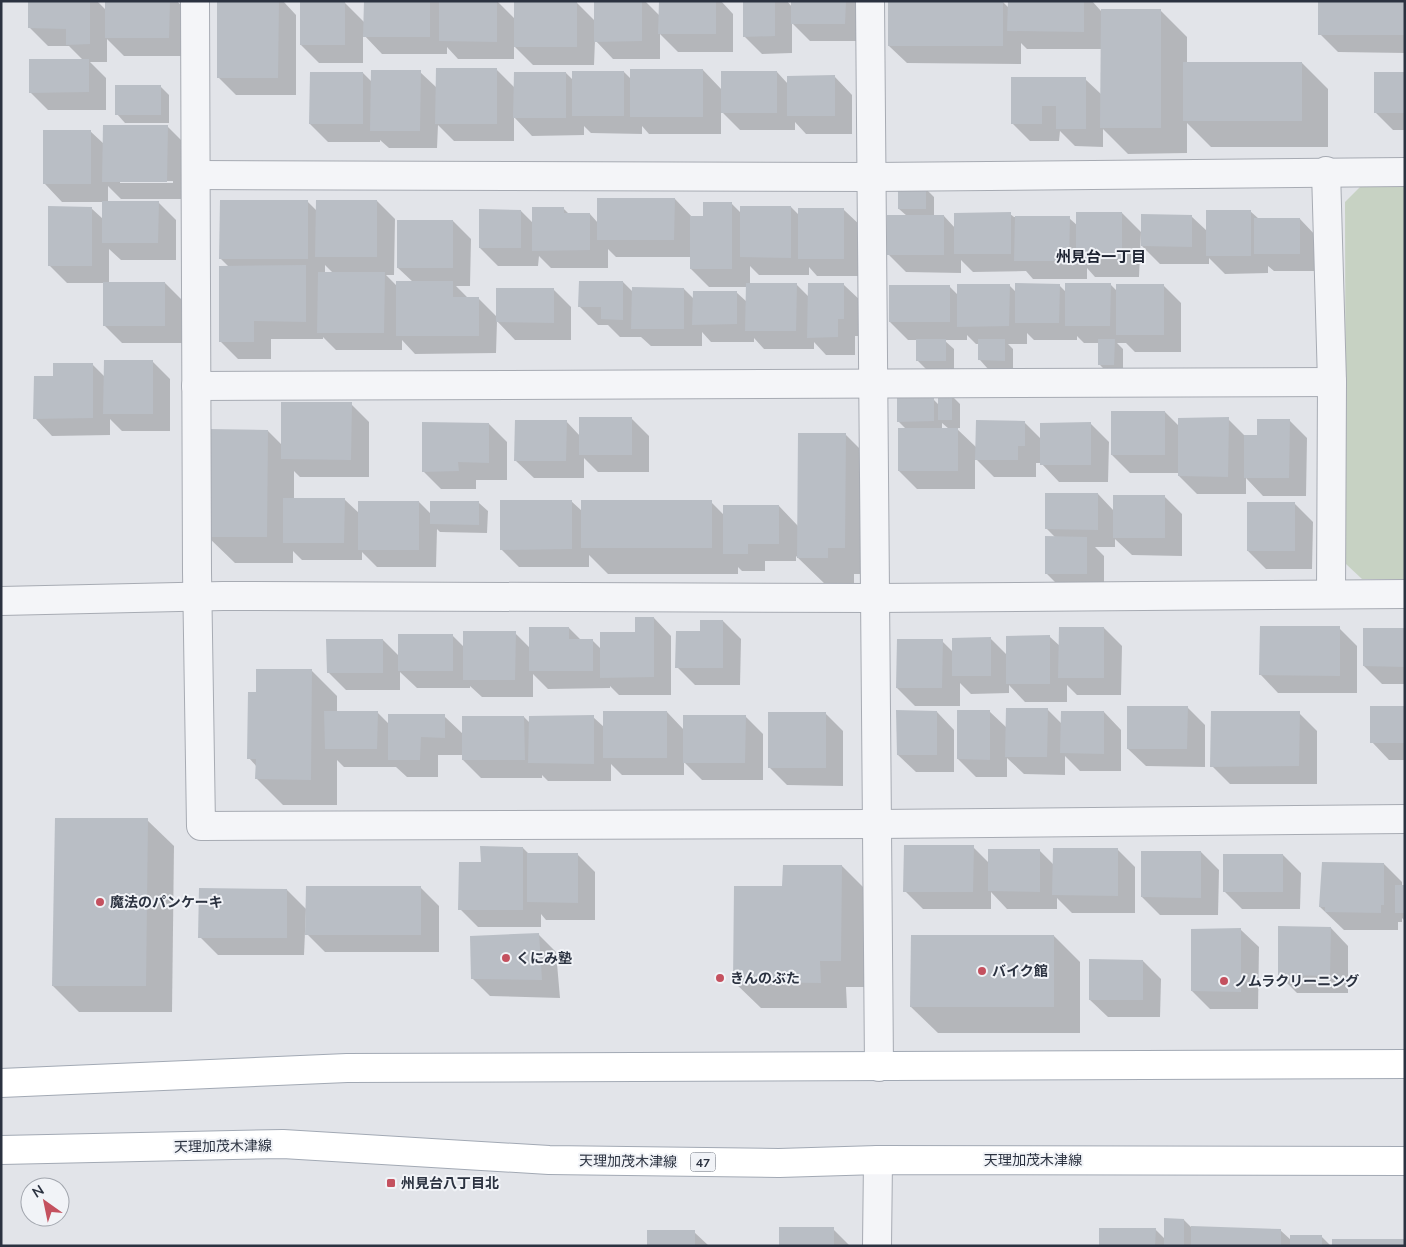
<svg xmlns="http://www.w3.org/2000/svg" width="1406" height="1247" font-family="Mulish,'Noto Sans JP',sans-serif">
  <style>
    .green { fill: #c7d2c3 }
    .shadow { fill: #0003; fill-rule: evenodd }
    .building { fill: #b9bec5 }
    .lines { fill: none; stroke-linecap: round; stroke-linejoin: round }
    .street-casing { stroke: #a7abb3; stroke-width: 30 }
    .primary-casing { stroke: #a2a9b4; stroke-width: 30 }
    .street { stroke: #f4f5f8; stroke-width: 28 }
    .primary { stroke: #fff; stroke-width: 28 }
    .poi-dot { fill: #c4515f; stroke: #f1f3f7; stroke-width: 2 }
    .labels { text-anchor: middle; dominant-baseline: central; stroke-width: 4; stroke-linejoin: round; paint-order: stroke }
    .shield { fill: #f1f3f7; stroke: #666c77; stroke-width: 1 }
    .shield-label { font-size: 12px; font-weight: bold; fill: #2b3240 }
    .poi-label { font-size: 14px; font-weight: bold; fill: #2b3240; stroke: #f1f3f7; text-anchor: start }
    .street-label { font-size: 14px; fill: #2b3240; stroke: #f1f3f7 }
    .neighbourhood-label { font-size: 15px; font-weight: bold; fill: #1d2331; stroke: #f1f3f7 }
  </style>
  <rect width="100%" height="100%" fill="#e2e4e9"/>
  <polygon class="green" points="1405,186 1405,579 1362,579 1346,564 1345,202 1360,187"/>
  <g class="shadow">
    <polygon points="30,1 97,1 106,10 106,1 177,1 187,12 187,56 124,56 107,39 107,62 90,62 106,78 106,110 48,110 30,92 83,60 69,46 48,46 30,28"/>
    <polygon points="218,1 283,1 296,15 296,95 236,95 218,77"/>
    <polygon points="365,1 497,1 515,19 577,3 595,21 595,1 645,1 660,16 660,1 721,1 733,14 733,52 678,52 660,34 660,59 613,59 595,40 594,65 533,65 514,46 514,59 458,59 447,47 447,54 382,54 363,34 363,63 319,63 301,45 345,3 365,23"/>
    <polygon points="744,1 787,1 792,7 793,1 858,1 863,41 810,41 792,23 792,53 762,54 744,36"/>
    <polygon points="1009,1 1092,1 1101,11 1161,11 1187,37 1187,63 1302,63 1328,89 1328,147 1211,147 1187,123 1187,153 1128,154 1103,129 1103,147 1075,146 1060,131 1059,141 1030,141 1012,123 1085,79 1102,95 1102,49 1027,49 1021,43 1021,64 907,63 889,46 1003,2 1009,8"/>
    <polygon points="1405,1 1405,53 1338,52 1320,34"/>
    <polygon points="496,69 515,88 566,73 573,80 624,72 632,80 703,70 722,90 777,72 788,84 835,77 852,95 852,134 806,134 795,122 795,130 740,130 721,111 721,134 649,134 642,126 642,134 591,133 584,126 584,135 532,136 514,117 514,141 454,141 438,125 437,148 389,148 380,140 380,142 328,142 310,124 363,73 372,82 420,72 437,88"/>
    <polygon points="1405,74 1405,130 1393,130 1376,113"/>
    <polygon points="160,86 169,95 169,123 125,123 117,114"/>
    <path d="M167 126 185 144 184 199H121L108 186V202H158L176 220V260H121L109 249V283H165L183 301V343H122L104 325V283H67L49 265 91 208 103 219V202H62L45 184 90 131 104 144ZM120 181H173V183H120Z"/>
    <polygon points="925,188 934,197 934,216 944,216 955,228 1010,214 1014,217 1069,218 1078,226 1122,213 1141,232 1139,277 1095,277 1087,268 1087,279 1033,279 1026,271 973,272 961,260 961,273 906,272 888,254 907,216 899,209"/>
    <polygon points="675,199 693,218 704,218 732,204 741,213 791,207 800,216 844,210 862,227 862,276 817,276 809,267 809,275 759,275 750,266 750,284 796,284 809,297 844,285 862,302 862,336 855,336 855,355 826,355 814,342 814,349 764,349 754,338 754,342 711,342 702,332 702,346 651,346 641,337 620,337 608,325 598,325 580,307 623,282 633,292 684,289 694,299 736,292 747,302 747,287 709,287 691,269 691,257 616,257 608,249 608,268 551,268 539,256 538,266 498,266 480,248 521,211 533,223 563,208 569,214 590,214 598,223"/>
    <path d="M307 201 317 211 377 201 395 219 394 275H386L398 287 413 282 398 268 453 221 471 239 470 286H456L469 299H479L497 317 553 289 571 307V340H515L497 321 496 353 415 354 402 340V350H336L323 337V339H271V359H238L220 341 229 267 221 259ZM325 265 333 273H325Z"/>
    <polygon points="1250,211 1259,219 1300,219 1317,237 1318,271 1274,271 1268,266 1268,273 1225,274 1209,258 1209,264 1160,264 1142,246 1191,216 1207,231"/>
    <polygon points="1110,284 1117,291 1163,285 1181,303 1181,352 1135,352 1126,343 1117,343 1123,349 1123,373 1108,373 1099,364 1100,343 1084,343 1077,336 1077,340 1034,340 1027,333 1027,344 1008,344 1013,349 1013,369 988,369 980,360 980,344 976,344 967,335 967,340 944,340 954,349 954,369 926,369 917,360 917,340 908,340 890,322 949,286 958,295 1009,285 1016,292 1059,285 1066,292"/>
    <polygon points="152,361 170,379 170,431 122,431 110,419 110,435 52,436 35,418 92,364 105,377"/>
    <path d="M951 395 960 404V428H956L977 448 1024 422 1041 439 1091 424 1109 442 1108 482H1059L1041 463H1036V477H994L975 458V489H917L899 471 906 429 898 421 934 400 939 405ZM942 423 949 429H942Z"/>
    <polygon points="351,404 369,422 369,477 300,477 294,471 294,499 344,499 360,514 419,502 432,515 479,503 488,511 487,533 440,532 437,529 436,567 377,567 362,552 362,560 302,560 293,551 293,563 235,563 208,537 268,431 282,445"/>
    <polygon points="1165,412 1179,426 1228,419 1245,436 1258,436 1289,420 1307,438 1306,496 1263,496 1246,478 1246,494 1197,494 1179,476 1179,473 1130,473 1112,455"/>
    <polygon points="631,418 649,436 649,472 598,472 584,458 584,478 534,478 516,461 566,421 580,436"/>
    <polygon points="489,424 507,442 507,480 476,480 476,489 441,489 423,471"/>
    <polygon points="845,434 872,461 871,574 854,574 854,584 825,584 796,556 796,561 765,561 765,571 742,571 738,567 738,574 608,574 589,555 589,567 519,567 501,549 571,501 582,511 711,502 724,515 779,506 798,526"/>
    <polygon points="1098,494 1114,511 1164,496 1182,514 1182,556 1132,555 1115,539 1115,547 1095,547 1104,556 1104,592 1064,591 1046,573 1056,538 1046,528"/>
    <polygon points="1295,504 1313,522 1312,569 1266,569 1248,551"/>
    <polygon points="654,618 671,636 671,695 619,695 610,686 610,688 548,689 533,674 533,697 482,697 470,686 470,688 417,688 400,672 400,690 346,690 328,672 383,640 399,656 452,635 464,647 515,633 530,648 569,628 581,640 593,641 601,649 636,634"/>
    <polygon points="723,621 741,639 740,685 695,685 677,667 701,632"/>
    <polygon points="1104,628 1122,646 1121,695 1077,695 1067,685 1067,702 1025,702 1009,685 1009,693 971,694 960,683 960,706 915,706 897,688 942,641 953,652 991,639 1007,655 1050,637 1060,646"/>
    <polygon points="1339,628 1357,646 1357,693 1278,693 1261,675"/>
    <polygon points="1405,630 1405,684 1382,684 1364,666"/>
    <polygon points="311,670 337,696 337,712 377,712 389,724 444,716 463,734 524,717 530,723 593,717 604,727 667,712 684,730 745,716 763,734 763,780 702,780 684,762 684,775 622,775 611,764 611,781 548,781 542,775 542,778 481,778 463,760 463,755 438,755 438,777 407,777 396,767 344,767 337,760 337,805 283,805 257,779 257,767 249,758 257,693"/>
    <polygon points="1187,707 1205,725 1205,767 1146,766 1128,749"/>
    <polygon points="1405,707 1405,760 1389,760 1372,742"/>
    <polygon points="1047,709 1062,724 1104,712 1121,730 1121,771 1080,771 1065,756 1065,775 1024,774 1007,758 1007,777 976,777 958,759 989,711 1007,728"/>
    <polygon points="937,712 954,730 954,772 916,772 898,755"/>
    <polygon points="825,713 843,731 843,786 787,785 769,767"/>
    <polygon points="1299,713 1317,731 1317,784 1230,784 1212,766"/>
    <polygon points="147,820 174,846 172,1012 79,1012 53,986"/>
    <polygon points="973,847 989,863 1039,850 1054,865 1117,849 1135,867 1135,913 1072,913 1057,898 1057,909 1007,909 991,892 991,909 923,909 905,891"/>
    <polygon points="523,848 529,854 577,854 595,872 595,920 546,920 541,914 541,927 478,927 460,909 482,863"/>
    <polygon points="1201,852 1219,870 1218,915 1160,915 1142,897"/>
    <polygon points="1283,855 1301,873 1300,909 1242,909 1224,891"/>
    <polygon points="1384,864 1402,882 1402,886 1405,886 1405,921 1402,918 1402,922 1398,922 1398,930 1344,930 1320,907"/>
    <polygon points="842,866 868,892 867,987 846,987 847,1008 761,1008 734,982 784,887"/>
    <polygon points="421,888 439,906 439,952 325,952 307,934"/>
    <polygon points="287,890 306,909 304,955 218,955 200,937"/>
    <polygon points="1331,928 1348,946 1348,993 1297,993 1279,975"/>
    <polygon points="1241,930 1259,947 1258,1009 1210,1009 1192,991"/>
    <polygon points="539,935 556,952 560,998 490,996 472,978"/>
    <polygon points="1054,936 1080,962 1080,1033 938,1033 911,1007"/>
    <polygon points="1143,961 1161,979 1160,1017 1108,1017 1090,1000"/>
    <polygon points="1184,1220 1191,1227 1280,1230 1291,1240 1321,1236 1331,1246 1100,1246 1155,1229 1165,1239"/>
    <polygon points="833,1229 850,1246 780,1246"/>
    <polygon points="694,1232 709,1246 648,1246"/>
  </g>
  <g class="building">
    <polygon points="28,1 90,1 90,44 66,45 66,29 28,28"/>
    <polygon points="105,1 170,1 169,38 105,38"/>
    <polygon points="217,1 279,1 278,78 217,78"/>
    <polygon points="364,1 430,1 430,37 363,37"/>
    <polygon points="439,1 497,1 497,42 439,41"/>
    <rect x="514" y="1" width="63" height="46"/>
    <polygon points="594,1 642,1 642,41 594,42"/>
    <polygon points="659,1 716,1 716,34 658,34"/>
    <polygon points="743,1 775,1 775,36 743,37"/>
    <polygon points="791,1 846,1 845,24 791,24"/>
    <rect x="888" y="1" width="115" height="45"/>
    <polygon points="1008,1 1084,1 1084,32 1007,31"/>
    <rect x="1318" y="1" width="87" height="34"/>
    <rect x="300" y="2" width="45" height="43"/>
    <polygon points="1101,9 1161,9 1161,128 1100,128"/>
    <polygon points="29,59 89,59 89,92 29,93"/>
    <rect x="1183" y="62" width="119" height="59"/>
    <polygon points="436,68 497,68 497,124 435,124"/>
    <rect x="630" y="69" width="73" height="48"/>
    <polygon points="371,70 421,70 420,131 370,131"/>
    <rect x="572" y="71" width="52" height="45"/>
    <rect x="721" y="71" width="56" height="42"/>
    <polygon points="310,72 363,72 363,124 309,124"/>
    <polygon points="514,72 566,72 566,118 513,118"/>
    <rect x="1374" y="72" width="31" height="41"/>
    <polygon points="835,75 835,116 787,116 787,76"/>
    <polygon points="1011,77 1086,77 1086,129 1056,129 1056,106 1042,106 1042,124 1011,124"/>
    <rect x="115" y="85" width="46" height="30"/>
    <polygon points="103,125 168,125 167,182 102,182"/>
    <rect x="43" y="130" width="48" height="54"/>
    <rect x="898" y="187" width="28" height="22"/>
    <polygon points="597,198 675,198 674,240 597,240"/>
    <polygon points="220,200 308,200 308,259 219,259"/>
    <polygon points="316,200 377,200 377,257 315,257"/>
    <polygon points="102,201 159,201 158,243 102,243"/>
    <polygon points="703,202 732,202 732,269 690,269 690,216 703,216"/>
    <polygon points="48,206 92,207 92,266 48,266"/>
    <polygon points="740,206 791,206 791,258 740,257"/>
    <polygon points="532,207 564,207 564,213 590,213 590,250 532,251"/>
    <rect x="798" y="208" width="46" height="51"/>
    <polygon points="479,209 521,210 521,248 479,248"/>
    <rect x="1206" y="210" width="45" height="46"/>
    <polygon points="1011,212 1011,254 954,254 954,213"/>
    <polygon points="1076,212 1122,212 1122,259 1076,260"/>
    <polygon points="1141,214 1192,215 1192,247 1141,246"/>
    <rect x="887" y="215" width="57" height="40"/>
    <polygon points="1015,216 1070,216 1069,261 1014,261"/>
    <rect x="1254" y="218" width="46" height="36"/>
    <rect x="397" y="220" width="56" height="48"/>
    <polygon points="306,265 306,322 254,321 254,342 219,342 219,266"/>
    <polygon points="318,272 385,272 384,333 317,333"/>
    <polygon points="396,281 453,281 453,297 479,297 479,336 396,336"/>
    <polygon points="579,281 623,281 623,320 601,319 601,307 578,307"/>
    <rect x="103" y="282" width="62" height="44"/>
    <polygon points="746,283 797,283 796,331 745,331"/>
    <polygon points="808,283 844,283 844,319 838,319 838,337 807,338"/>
    <polygon points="1015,283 1060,284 1059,323 1015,323"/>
    <polygon points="1065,283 1111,283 1110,326 1065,326"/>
    <polygon points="957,284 1010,284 1009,326 957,327"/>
    <rect x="1116" y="284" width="48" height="51"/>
    <rect x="889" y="285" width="61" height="37"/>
    <polygon points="632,287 684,288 684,329 631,329"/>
    <polygon points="496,288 554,288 554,323 496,322"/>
    <polygon points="693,291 737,291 737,324 692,325"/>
    <rect x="916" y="339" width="30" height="22"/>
    <polygon points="978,339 1005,339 1005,361 978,360"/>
    <polygon points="1098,339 1115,339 1114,365 1098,365"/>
    <polygon points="104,360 153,360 153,414 103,414"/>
    <polygon points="53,363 93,363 93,418 33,419 34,376 53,376"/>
    <rect x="938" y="394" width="14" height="26"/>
    <polygon points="897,398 934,398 934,421 897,422"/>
    <polygon points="281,402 352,402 351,460 281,459"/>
    <rect x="1111" y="411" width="54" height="44"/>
    <rect x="579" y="417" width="53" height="38"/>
    <polygon points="1229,417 1228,477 1178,476 1178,418"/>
    <polygon points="1257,419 1290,419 1289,478 1244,478 1244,435 1257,435"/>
    <polygon points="515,420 567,420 566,461 514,461"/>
    <polygon points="976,420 1025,421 1025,446 1018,446 1018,460 975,460"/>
    <polygon points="422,422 489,423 489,463 458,462 459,471 422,472"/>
    <polygon points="1091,422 1091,465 1040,465 1040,423"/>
    <rect x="898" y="428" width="60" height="43"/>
    <polygon points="208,429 268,430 267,537 207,537"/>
    <polygon points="798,433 846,433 845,548 828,548 828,558 797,558"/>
    <polygon points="1045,493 1098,493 1098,530 1045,529"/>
    <rect x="1113" y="495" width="52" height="43"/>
    <polygon points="283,498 345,498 344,543 283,543"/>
    <polygon points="500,500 572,500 572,549 500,550"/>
    <rect x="581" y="500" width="131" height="48"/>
    <rect x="358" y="501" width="61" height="49"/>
    <polygon points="430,501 479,501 479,525 430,524"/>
    <rect x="1247" y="502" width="48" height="49"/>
    <polygon points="723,505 779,505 779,544 748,544 748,554 723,554"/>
    <polygon points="1045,536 1087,537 1087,574 1045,574"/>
    <polygon points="635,617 654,617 654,677 600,678 600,632 635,632"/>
    <polygon points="700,620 723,620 723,668 675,668 676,631 700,631"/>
    <polygon points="1260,626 1340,626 1340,676 1259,675"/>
    <polygon points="529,627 569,627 569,639 593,639 593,671 529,671"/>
    <polygon points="1059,627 1104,627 1104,678 1058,678"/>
    <polygon points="1363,628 1405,628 1405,667 1363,666"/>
    <polygon points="463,631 516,631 515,680 463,680"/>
    <rect x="398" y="634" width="55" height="37"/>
    <polygon points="1050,635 1050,684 1006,684 1006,636"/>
    <polygon points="991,637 991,676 952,676 952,638"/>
    <polygon points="326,639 383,639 383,673 327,673"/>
    <polygon points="897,639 943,639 942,688 896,688"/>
    <polygon points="256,669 312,669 311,780 255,779 256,759 247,759 248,692 256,692"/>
    <polygon points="1127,706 1188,706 1187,749 1127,749"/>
    <rect x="1370" y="706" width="35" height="37"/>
    <polygon points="1006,708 1048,708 1047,757 1005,757"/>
    <polygon points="896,710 937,711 937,755 897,755"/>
    <polygon points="957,710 990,710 990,760 957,759"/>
    <polygon points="324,711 378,711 377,749 325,749"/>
    <rect x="603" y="711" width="64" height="47"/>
    <polygon points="1061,711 1104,711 1104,754 1060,753"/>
    <polygon points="1211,711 1300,711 1299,766 1210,767"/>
    <rect x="768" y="712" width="58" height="56"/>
    <polygon points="388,714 445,714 445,738 421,737 420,760 388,760"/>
    <polygon points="594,715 594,764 528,763 529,716"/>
    <polygon points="683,715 746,715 745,763 683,763"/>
    <polygon points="462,716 524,716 525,760 462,760"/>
    <polygon points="55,818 148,818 146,986 52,986"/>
    <polygon points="904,845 974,845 973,892 903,892"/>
    <polygon points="480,846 523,847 523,910 458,910 459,862 481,862"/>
    <polygon points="1053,848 1118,848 1118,896 1052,895"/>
    <polygon points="988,849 1040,849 1040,892 988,891"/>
    <polygon points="1141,851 1201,851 1201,898 1141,897"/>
    <polygon points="527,853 578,853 578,903 527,902"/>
    <rect x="1223" y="854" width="60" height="38"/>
    <polygon points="1322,862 1384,863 1384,905 1381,905 1381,913 1325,912 1325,907 1319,907"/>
    <polygon points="783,865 842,865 841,961 820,961 821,983 733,982 734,886 782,886"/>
    <rect x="1395" y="885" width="10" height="28"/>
    <polygon points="306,886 421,886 421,935 305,935"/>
    <polygon points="199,888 287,889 287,938 198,938"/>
    <polygon points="1278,926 1331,927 1330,976 1278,975"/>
    <polygon points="1241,928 1241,992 1191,991 1191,929"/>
    <polygon points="539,933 542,980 471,979 470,936"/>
    <polygon points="911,935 1054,935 1054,1007 910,1007"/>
    <polygon points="1089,959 1143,960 1143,1000 1089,1000"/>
    <polygon points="1164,1218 1184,1219 1184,1246 1164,1246"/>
    <polygon points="1191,1226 1281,1229 1281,1246 1191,1246"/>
    <rect x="779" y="1227" width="55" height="19"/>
    <polygon points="1099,1228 1156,1228 1155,1246 1099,1246"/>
    <rect x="647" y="1230" width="48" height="16"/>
    <rect x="1290" y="1235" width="32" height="11"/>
    <rect x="1332" y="1239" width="73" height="7"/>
  </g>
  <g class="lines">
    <g class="street-casing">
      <g id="street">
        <polyline points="195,1 197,572 201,826 877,824 1405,819"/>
        <polyline points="870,1 879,1067"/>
        <polyline points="1326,171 1332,382 1331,594"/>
        <polyline points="196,175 872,177 1405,172"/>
        <polyline points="196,386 1332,382"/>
        <polyline points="1,601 223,596 875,598 1405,594"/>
        <polyline points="877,1246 878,1160"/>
      </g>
    </g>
    <g class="primary-casing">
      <g id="primary">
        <polyline points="1,1083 347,1068 1405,1064"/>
        <polyline points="1,1150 283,1144 549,1160 779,1163 878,1160 1405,1161"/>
      </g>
    </g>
    <use href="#street" class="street"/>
    <use href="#primary" class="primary"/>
  </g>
  <g class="poi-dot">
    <circle cx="100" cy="902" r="5"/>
    <circle cx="506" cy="958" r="5"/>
    <circle cx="982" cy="971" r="5"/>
    <circle cx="720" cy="978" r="5"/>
    <circle cx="1224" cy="981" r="5"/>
    <rect x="386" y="1178" width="10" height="10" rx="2.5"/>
  </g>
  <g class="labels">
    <rect class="shield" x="690.5" y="1152.5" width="25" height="19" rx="4"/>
    <g class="shield-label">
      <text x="703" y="1162">47</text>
    </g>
    <g class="poi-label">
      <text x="110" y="902">魔法のパンケーキ</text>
      <text x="516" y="958">くにみ塾</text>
      <text x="992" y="971">バイク館</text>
      <text x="730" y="978">きんのぶた</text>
      <text x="1234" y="981">ノムラクリーニング</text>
      <text x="401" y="1183">州見台八丁目北</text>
    </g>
    <g class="street-label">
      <text transform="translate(223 1146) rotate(-1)">天理加茂木津線</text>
      <text x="1033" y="1160">天理加茂木津線</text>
      <text transform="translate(628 1161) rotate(1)">天理加茂木津線</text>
    </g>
    <g class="neighbourhood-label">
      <text x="1101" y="256">州見台一丁目</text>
    </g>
  </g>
  <rect width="1406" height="1247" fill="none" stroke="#2b3240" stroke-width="5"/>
  <g transform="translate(45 1202) rotate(327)"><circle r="24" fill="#f1f3f7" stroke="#a2a6ae"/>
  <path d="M0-4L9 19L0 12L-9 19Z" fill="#c4515f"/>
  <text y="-8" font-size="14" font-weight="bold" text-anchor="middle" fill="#2b3240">N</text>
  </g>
</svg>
